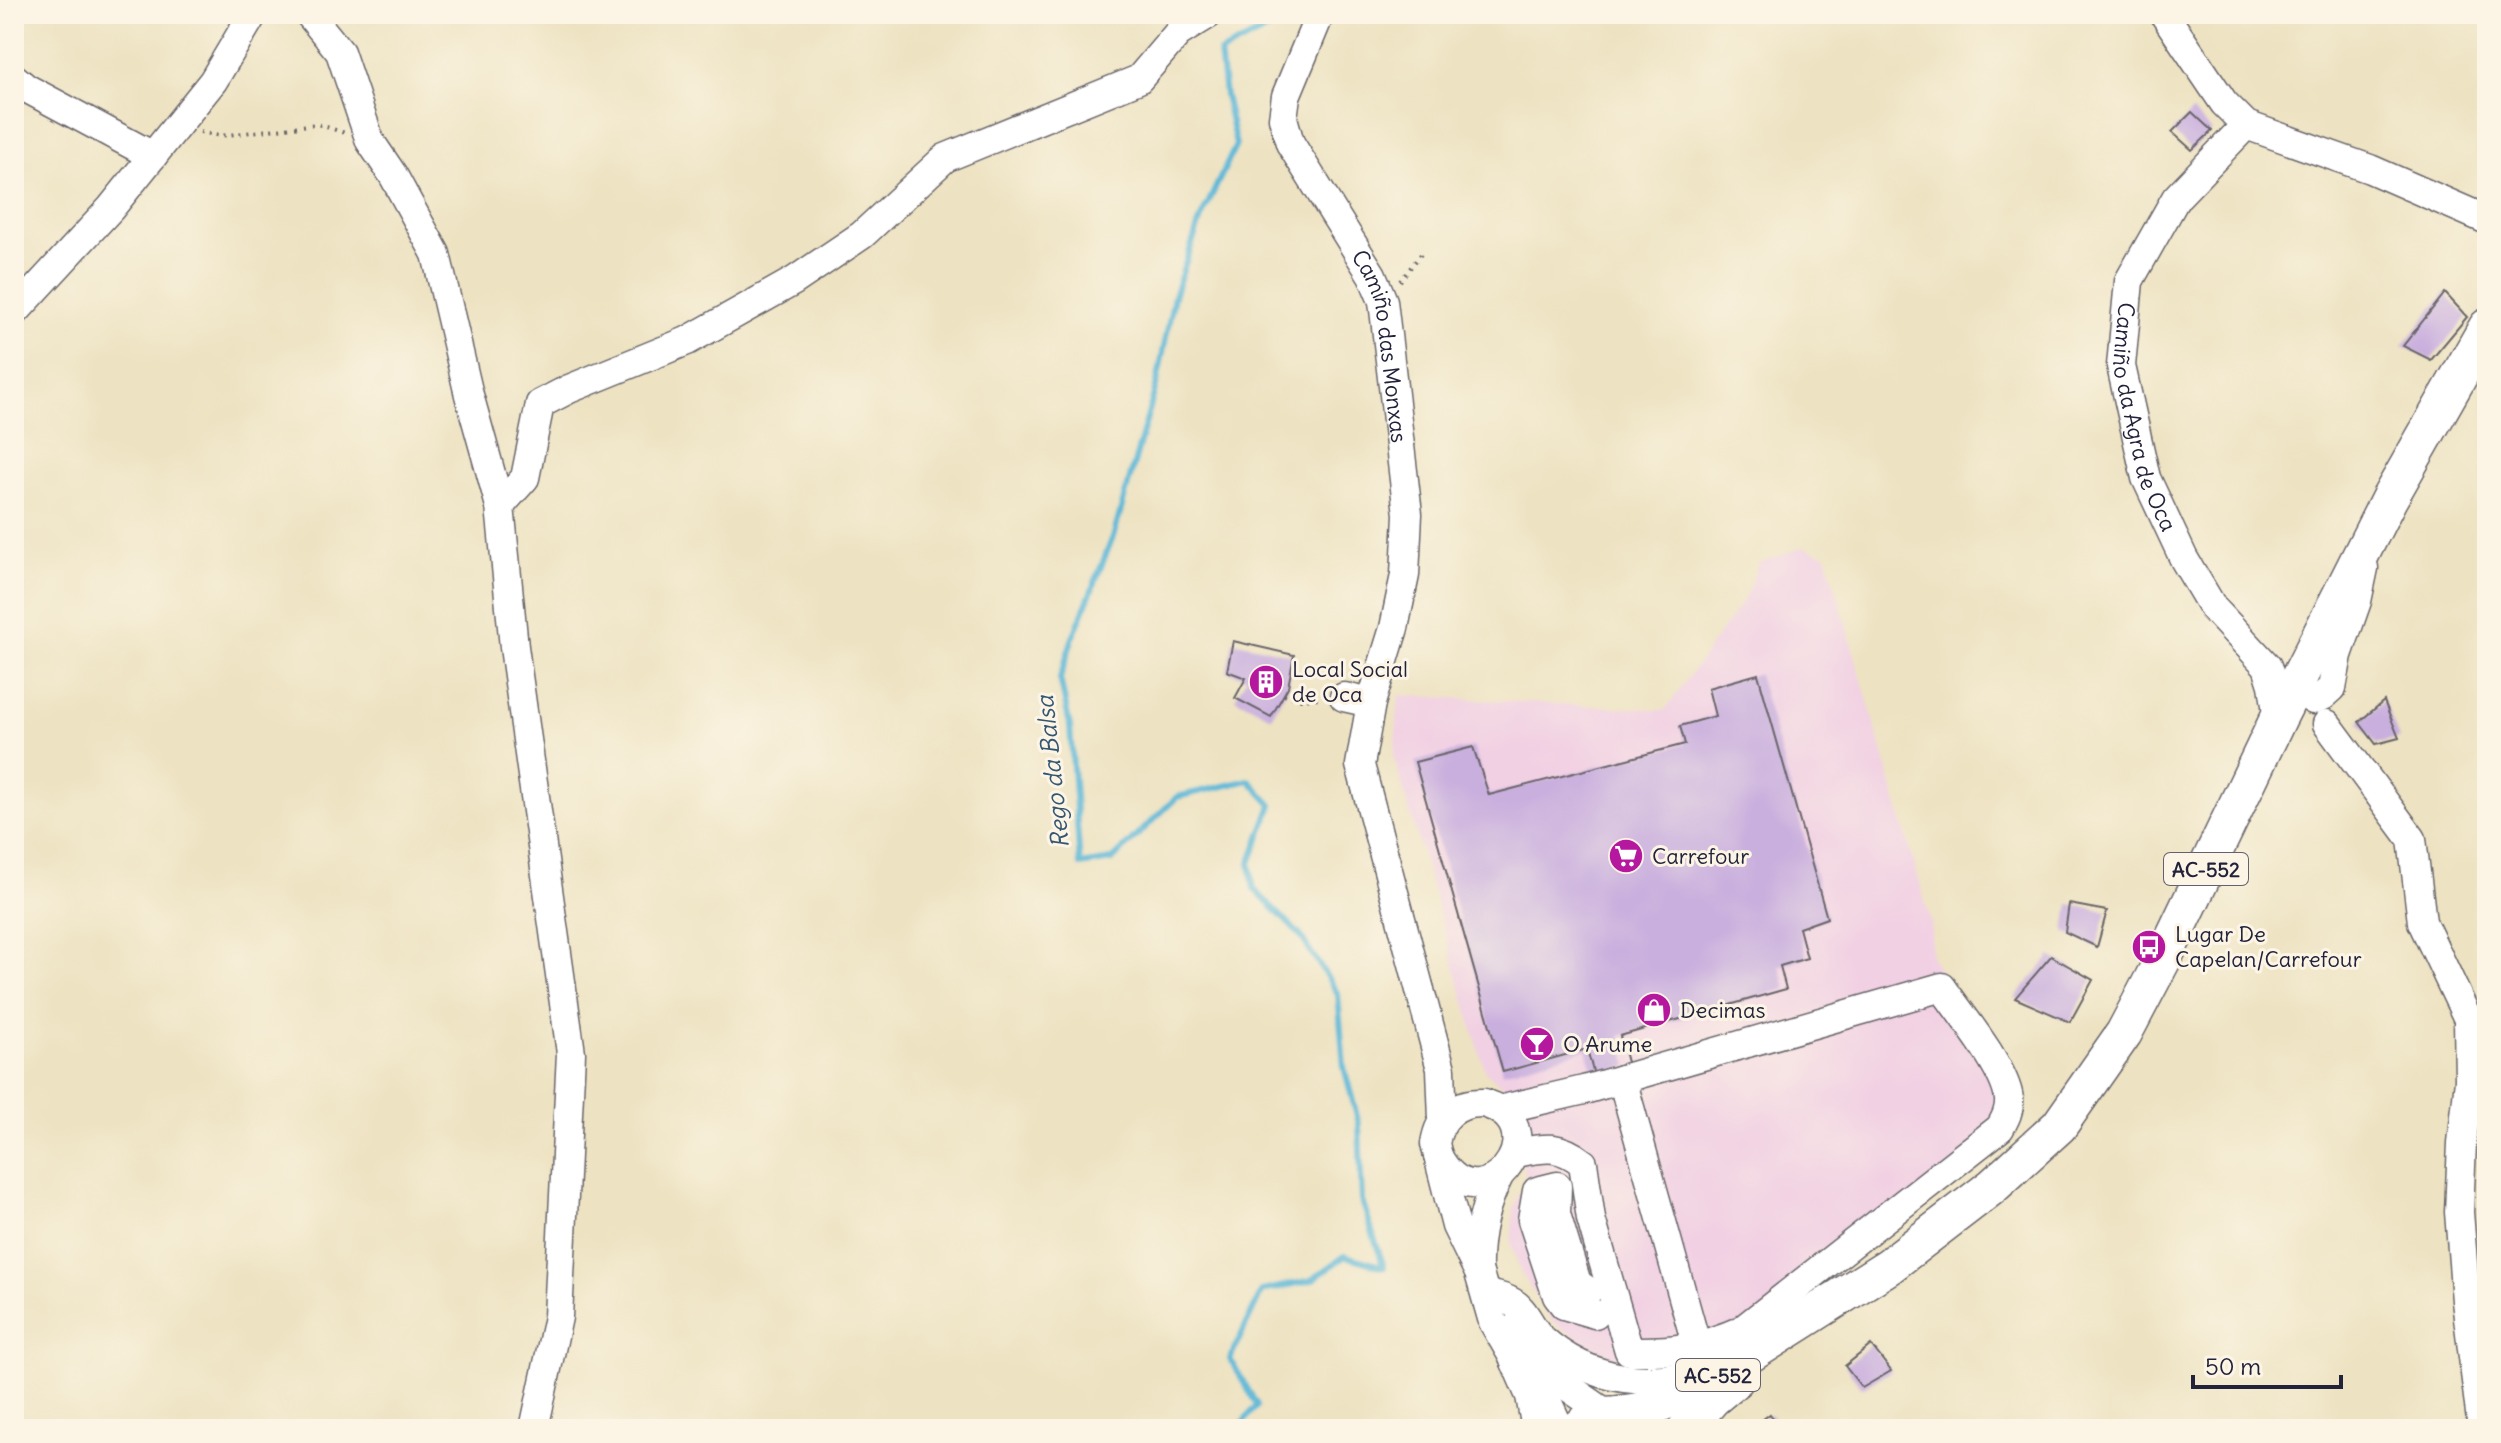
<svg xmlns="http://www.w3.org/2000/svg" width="2501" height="1443" font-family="Delius,sans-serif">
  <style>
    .built { fill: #f1d0e3 }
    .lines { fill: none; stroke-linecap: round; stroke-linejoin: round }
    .stream { stroke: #58b6d6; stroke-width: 6 }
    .building { fill: #c9afde }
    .minor-casing { stroke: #69656a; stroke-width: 31 }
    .major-casing { stroke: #69656a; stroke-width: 39 }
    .path { stroke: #69656a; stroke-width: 4; stroke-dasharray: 2 6; stroke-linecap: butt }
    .minor { stroke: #fff; stroke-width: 28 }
    .major { stroke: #fff; stroke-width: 36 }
    .labels { text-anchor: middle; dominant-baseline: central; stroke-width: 6; stroke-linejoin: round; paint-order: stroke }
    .shield { fill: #fcf5e5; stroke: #63616e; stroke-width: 2 }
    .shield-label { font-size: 20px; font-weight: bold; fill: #22223b }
    .street-label { font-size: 22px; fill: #22223b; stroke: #fcf5e5 }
    .poi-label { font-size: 22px; fill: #22223b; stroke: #fcf5e5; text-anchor: start }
    .water-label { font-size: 24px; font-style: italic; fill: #355671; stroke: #fcf5e5 }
  </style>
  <rect width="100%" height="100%" fill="#fcf5e5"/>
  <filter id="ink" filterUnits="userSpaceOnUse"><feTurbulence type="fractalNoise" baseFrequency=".0125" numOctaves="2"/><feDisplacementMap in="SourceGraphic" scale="16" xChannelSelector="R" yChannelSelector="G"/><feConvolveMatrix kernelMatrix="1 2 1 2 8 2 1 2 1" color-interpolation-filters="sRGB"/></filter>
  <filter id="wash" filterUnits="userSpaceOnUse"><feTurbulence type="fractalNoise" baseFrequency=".006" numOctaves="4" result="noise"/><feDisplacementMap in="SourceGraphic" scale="32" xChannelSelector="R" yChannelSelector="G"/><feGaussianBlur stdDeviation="1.8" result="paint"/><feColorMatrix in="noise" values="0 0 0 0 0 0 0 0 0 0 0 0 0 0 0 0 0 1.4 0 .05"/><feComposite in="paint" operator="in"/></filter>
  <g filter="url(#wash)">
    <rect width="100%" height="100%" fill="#ede2c1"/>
    <polygon class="built" points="1803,547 1826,555 1931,922 1931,957 2006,1072 2014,1119 1761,1324 1633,1361 1607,1356 1580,1341 1552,1321 1522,1275 1511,1243 1514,1209 1518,1195 1528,1186 1504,1087 1485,1071 1394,758 1399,695 1665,710 1744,599 1759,563"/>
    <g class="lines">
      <polyline class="stream" points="1238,1429 1257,1405 1230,1359 1262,1291 1312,1280 1345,1256 1384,1267 1362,1201 1359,1124 1344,1067 1338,994 1300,935 1254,889 1250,863 1272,805 1249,780 1177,797 1112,860 1080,865 1070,726 1060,678 1072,640 1114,534 1157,383 1174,296 1201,218 1236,145 1225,95 1220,53 1297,14"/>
    </g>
    <g id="blocks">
      <g class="building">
        <polygon points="2192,112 2212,131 2192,150 2172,132"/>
        <polygon points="2445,293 2467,317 2431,360 2403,346"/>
        <polygon points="1233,641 1294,655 1288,687 1271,717 1235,698 1246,678 1227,671"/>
        <polygon points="1758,674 1827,918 1799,928 1807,958 1780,966 1786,989 1620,1036 1628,1066 1594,1075 1587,1049 1503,1072 1415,762 1473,747 1489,795 1685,744 1680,726 1715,716 1708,688"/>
        <polygon points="2384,701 2399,738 2376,744 2359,722"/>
        <polygon points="2069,904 2107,911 2097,947 2065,932"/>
        <polygon points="2051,956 2093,980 2070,1022 2015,998"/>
        <polygon points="1871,1345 1891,1371 1862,1388 1845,1366"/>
        <polygon points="1770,1414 1782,1429 1750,1429"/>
      </g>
    </g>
  </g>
  <g filter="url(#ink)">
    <use href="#blocks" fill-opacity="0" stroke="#69656a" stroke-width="2"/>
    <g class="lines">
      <g class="minor-casing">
        <g id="minor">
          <polyline points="309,14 340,52 370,141 393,175 436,254 469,395 500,506 525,478 540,404 569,389 687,341 794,281 862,235 945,158 1139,79 1178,33 1209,14"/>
          <path id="s1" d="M1320 14 1286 96 1283 118 1290 143 1372 275 1383 301 1408 514 1405 575 1394 628 1371 703 1360 765 1441 1069 1443 1120"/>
          <polyline points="2164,14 2224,103 2246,125 2370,169 2487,220"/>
          <polyline points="14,78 26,88 153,156"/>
          <path id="s2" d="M2246 125 2176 198 2129 281 2121 366 2146 478 2184 559 2213 608 2267 666 2273 685 2278 719"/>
          <polyline points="14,313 111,208 213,81 253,14"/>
          <polyline points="500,506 514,647 571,1053 558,1317 534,1429"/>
          <polyline points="1344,697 1371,703"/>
          <polyline points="2313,700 2323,696 2332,688 2338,655 2357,601 2364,568"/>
          <polyline points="2327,724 2412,839 2422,922 2468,1019 2469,1080 2462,1143 2459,1212 2466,1301 2482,1429"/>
          <polyline points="1622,1079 1697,1347"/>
          <path d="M1484 1103C1457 1102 1439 1116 1435 1144L1456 1226 1479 1273 1493 1322 1512 1355 1530 1396 1536 1429"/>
          <path d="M1499 1110 1584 1090 1942 987C1961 1015 2005 1067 2009 1099 2010 1110 2005 1119 2000 1128L1742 1330C1701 1348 1674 1352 1629 1351L1591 1219 1583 1163C1558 1143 1544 1148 1515 1153"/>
          <path d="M1438 1156C1479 1234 1561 1128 1486 1104"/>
          <path d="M1478 1268C1477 1235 1484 1206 1499 1176"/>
          <polyline points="1588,1291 1577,1283 1556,1214 1557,1186 1537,1191 1532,1220 1557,1296 1564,1305 1595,1314"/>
          <path d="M1487 1293C1494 1296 1503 1297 1510 1301 1525 1308 1530 1327 1541 1338 1588 1381 1656 1393 1713 1364"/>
          <polyline points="1516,1327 1533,1355 1558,1380 1607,1414"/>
          <polyline points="1536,1377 1560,1429"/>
        </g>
      </g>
      <g class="major-casing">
        <g id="major">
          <polyline points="1618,1414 1646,1410 1703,1384 1889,1266 1993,1186 2059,1126 2124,1033 2164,957 2278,719 2389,499 2487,327"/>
          <path d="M1578 1429C1596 1412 1619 1409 1638 1425"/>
          <polyline points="1686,1429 1712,1399 1736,1379"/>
        </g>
      </g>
      <g class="path">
        <polyline points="14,122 21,111"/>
        <polyline points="200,132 220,136 317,124 345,133"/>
        <polyline points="1400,281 1421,254"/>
        <polyline points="1284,695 1301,699 1322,698"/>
      </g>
      <use href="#minor" class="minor"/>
      <use href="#major" class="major"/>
    </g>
  </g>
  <defs>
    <g id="building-disc" transform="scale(1.8)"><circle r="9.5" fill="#b5179e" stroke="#fcf5e5"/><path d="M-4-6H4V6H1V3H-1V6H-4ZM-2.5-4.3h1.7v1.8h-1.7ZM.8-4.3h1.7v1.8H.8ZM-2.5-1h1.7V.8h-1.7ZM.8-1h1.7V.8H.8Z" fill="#fff"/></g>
    <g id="supermarket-disc" transform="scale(1.8)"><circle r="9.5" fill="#b5179e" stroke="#fcf5e5"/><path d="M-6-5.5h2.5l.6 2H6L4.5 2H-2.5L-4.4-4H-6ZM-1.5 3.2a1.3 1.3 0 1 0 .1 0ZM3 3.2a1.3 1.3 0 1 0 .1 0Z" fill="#fff"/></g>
    <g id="bus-disc" transform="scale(1.8)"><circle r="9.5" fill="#b5179e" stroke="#fcf5e5"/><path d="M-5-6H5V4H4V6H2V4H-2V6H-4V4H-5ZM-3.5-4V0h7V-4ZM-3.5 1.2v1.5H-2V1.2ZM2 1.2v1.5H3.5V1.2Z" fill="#fff"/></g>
    <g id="shop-disc" transform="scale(1.8)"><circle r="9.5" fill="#b5179e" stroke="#fcf5e5"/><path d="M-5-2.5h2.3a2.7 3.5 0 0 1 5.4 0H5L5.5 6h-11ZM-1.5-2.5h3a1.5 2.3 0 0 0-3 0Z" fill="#fff"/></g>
    <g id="bar-disc" transform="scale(1.8)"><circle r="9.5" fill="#b5179e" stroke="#fcf5e5"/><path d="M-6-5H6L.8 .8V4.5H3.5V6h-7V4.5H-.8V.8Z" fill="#fff"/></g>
  </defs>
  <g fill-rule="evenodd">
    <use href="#building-disc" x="1266" y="682"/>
    <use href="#supermarket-disc" x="1626" y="856"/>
    <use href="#bus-disc" x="2149" y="947"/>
    <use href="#shop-disc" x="1654" y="1010"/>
    <use href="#bar-disc" x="1537" y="1044"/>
  </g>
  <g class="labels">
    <g class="shield">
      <rect x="2164" y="853" width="84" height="32" rx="6"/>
      <rect x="1676" y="1359" width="84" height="32" rx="6"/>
    </g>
    <g class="shield-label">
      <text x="2206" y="869">AC-552</text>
      <text x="1718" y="1375">AC-552</text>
    </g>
    <g class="street-label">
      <text stroke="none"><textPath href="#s1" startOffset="364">Camiño das Monxas</textPath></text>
      <text stroke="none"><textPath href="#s2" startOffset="336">Camiño da Agra de Oca</textPath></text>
    </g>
    <g class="poi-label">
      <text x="1292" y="669">Local Social<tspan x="1292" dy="25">de Oca</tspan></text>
      <text x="1652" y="856">Carrefour</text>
      <text x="2175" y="934">Lugar De<tspan x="2175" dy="25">Capelan/Carrefour</tspan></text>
      <text x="1680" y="1010">Decimas</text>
      <text x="1563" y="1044">O Arume</text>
    </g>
    <g class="water-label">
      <text transform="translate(1052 772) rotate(-96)">Rego da Balsa</text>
    </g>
  </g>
  <rect width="2501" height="1443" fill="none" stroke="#fcf5e5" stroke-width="48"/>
  <path d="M2193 1375v12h148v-12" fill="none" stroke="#22223b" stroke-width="4"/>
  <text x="2205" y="1375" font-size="24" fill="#22223b" stroke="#fcf5e5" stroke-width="6" paint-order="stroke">50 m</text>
</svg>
